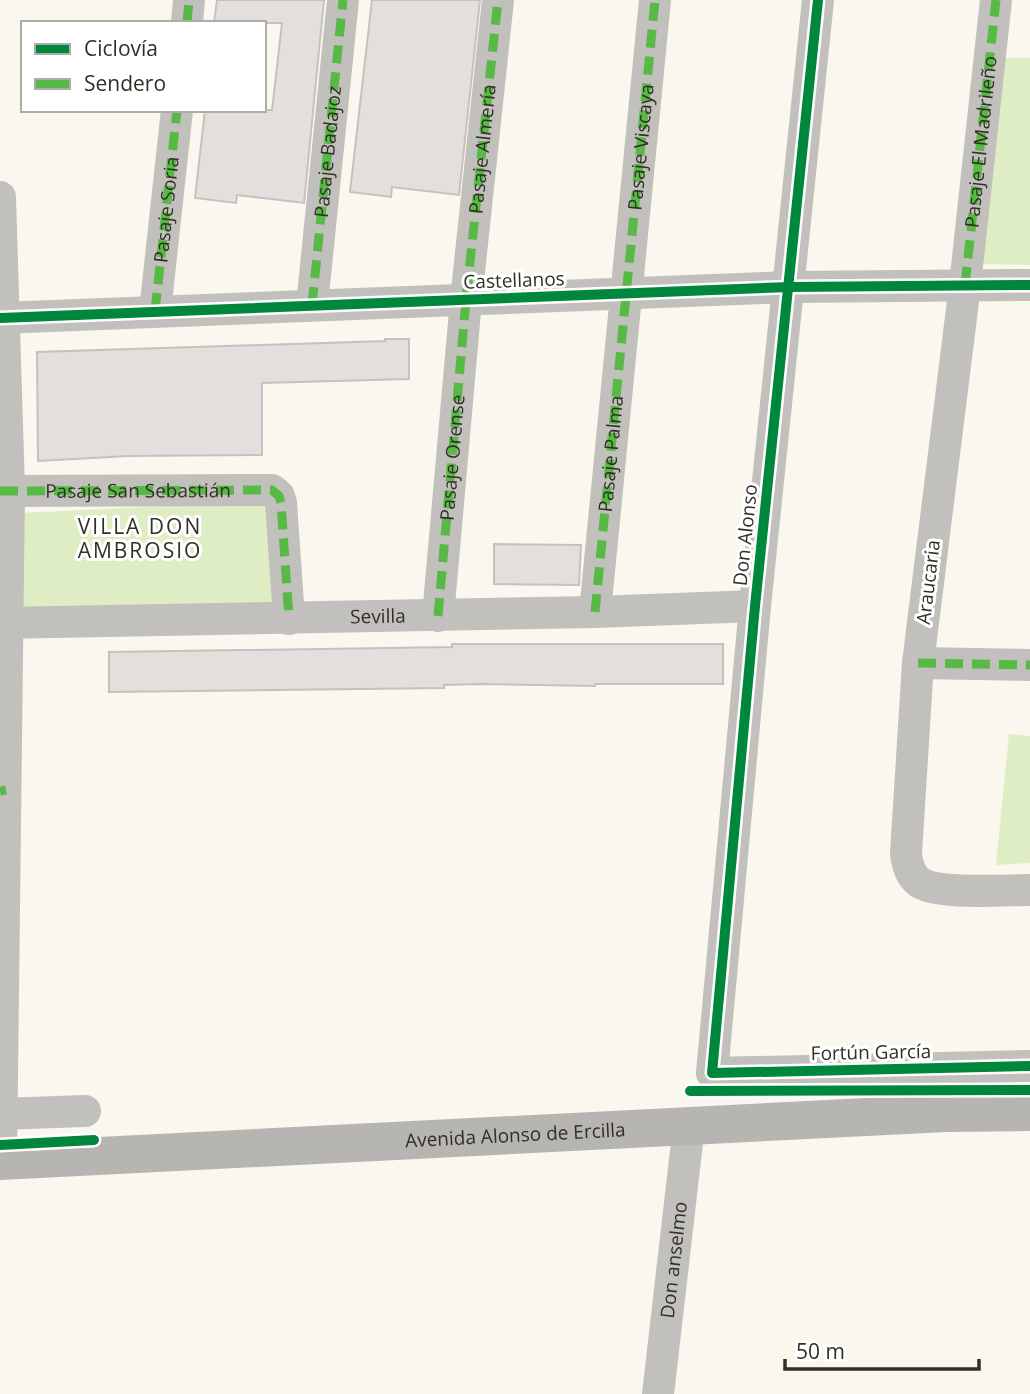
<svg xmlns="http://www.w3.org/2000/svg" width="1030" height="1394" font-family="'Open Sans',sans-serif">
  <style>
    .green { fill: #dfedc5 }
    .building { fill: #e4dedc; stroke: #c6c1bf; stroke-width: 2 }
    .lines { fill: none; stroke-linecap: round; stroke-linejoin: round }
    .street { stroke: #c2c0bc; stroke-width: 32 }
    .secondary { stroke: #b7b5b1; stroke-width: 38 }
    .quiet { stroke: #58b947; stroke-width: 9; stroke-dasharray: 18 9; stroke-linecap: butt }
    .cycleway-casing { stroke: #fff; stroke-width: 15 }
    .cycleway { stroke: #00873e; stroke-width: 10 }
    .labels { text-anchor: middle; dominant-baseline: central; stroke-width: 6; stroke-linejoin: round; paint-order: stroke }
    .street-label { font-size: 19px; fill: #322f27; stroke: #fff }
    .neighbourhood-label { font-size: 21px; letter-spacing: 2px; fill: #322f27; stroke: #fff }
  </style>
  <rect width="100%" height="100%" fill="#faf7ee"/>
  <g class="green">
    <polygon points="1005,58 1030,58 1030,265 981,264"/>
    <polygon points="270,501 281,608 22,614 20,513"/>
    <polygon points="1009,734 1030,736 1030,863 996,865"/>
  </g>
  <g class="building">
    <polygon points="217,0 324,0 304,203 237,195 236,203 195,198 205,110 272,110 282,23 214,23"/>
    <polygon points="372,0 480,0 459,195 392,187 391,197 350,192"/>
    <polygon points="385,339 409,339 409,379 262,383 262,455 129,456 38,461 37,352 385,341"/>
    <polygon points="494,544 581,545 579,585 494,584"/>
    <polygon points="452,644 723,644 723,684 595,684 595,686 481,684 444,685 444,688 109,692 109,652 452,647"/>
  </g>
  <g class="lines">
    <g class="street">
      <polyline points="818,0 755,606 712,1073 1030,1066"/>
      <path d="M996 0 965 285 918 663 906 853C907 864 910 875 919 882 937 895 1005 890 1030 890"/>
      <polyline points="187,23 189,0"/>
      <polyline points="0,197 9,490 1,1160"/>
      <path id="s1" d="M312 305 343 0"/>
      <path id="s2" d="M155 311 177 110"/>
      <polyline points="0,318 790,287 1030,285"/>
      <path id="s3" d="M0 491 272 490 279 496 281 503 289 619"/>
      <polyline points="595,612 655,0"/>
      <path id="s4" d="M438 616 466 300 498 0"/>
      <path id="s5" d="M0 623 595 612 755 606"/>
      <polyline points="918,663 1030,665"/>
      <polyline points="0,1114 85,1111"/>
      <path id="s6" d="M658 1394 689 1125"/>
    </g>
    <path class="secondary" id="s7" d="M0 1161 946 1113 1030 1112"/>
    <g class="quiet">
      <polyline points="187,23 189,0"/>
      <path id="s8" d="M965 285 996 0"/>
      <polyline points="312,305 343,0"/>
      <polyline points="155,311 177,110"/>
      <polyline points="0,491 272,490 279,496 281,503 289,619"/>
      <path id="s9" d="M595 612 655 0"/>
      <polyline points="438,616 466,300 498,0"/>
      <polyline points="918,663 1030,665"/>
      <polyline points="0,791 6,790"/>
    </g>
    <g class="cycleway-casing">
      <g id="cycleway">
        <polyline points="818,0 755,606 712,1073 1030,1066"/>
        <polyline points="0,318 790,287 1030,285"/>
        <polyline points="690,1091 1030,1090"/>
        <polyline points="0,1145 94,1140"/>
      </g>
    </g>
    <use href="#cycleway" class="cycleway"/>
  </g>
  <g class="labels">
    <g class="street-label">
      <text stroke="none"><textPath href="#s8" startOffset="144">Pasaje El Madrileño</textPath></text>
      <text stroke="none"><textPath href="#s9" startOffset="467">Pasaje Viscaya</textPath></text>
      <text stroke="none"><textPath href="#s4" startOffset="469">Pasaje Almería</textPath></text>
      <text stroke="none"><textPath href="#s1" startOffset="154">Pasaje Badajoz</textPath></text>
      <text stroke="none"><textPath href="#s2" startOffset="102">Pasaje Soria</textPath></text>
      <text transform="translate(514 280) rotate(-2)">Castellanos</text>
      <text stroke="none"><textPath href="#s9" startOffset="159">Pasaje Palma</textPath></text>
      <text stroke="none"><textPath href="#s4" startOffset="159">Pasaje Orense</textPath></text>
      <text stroke="none"><textPath href="#s3" startOffset="138">Pasaje San Sebastián</textPath></text>
      <text transform="translate(745 535) rotate(-84)">Don Alonso</text>
      <text transform="translate(928 582) rotate(-83)">Araucaria</text>
      <text stroke="none"><textPath href="#s5" startOffset="378">Sevilla</textPath></text>
      <text transform="translate(871 1052) rotate(-1)">Fortún García</text>
      <text stroke="none"><textPath href="#s7" startOffset="516">Avenida Alonso de Ercilla</textPath></text>
      <text stroke="none"><textPath href="#s6" startOffset="135">Don anselmo</textPath></text>
    </g>
    <g class="neighbourhood-label">
      <text x="140" y="526">VILLA DON<tspan x="140" dy="24">AMBROSIO</tspan></text>
    </g>
  </g>
  <rect x="21" y="21" width="245" height="91" fill="#ffffff" stroke="#adaca9" stroke-width="2"/>
  <rect x="35" y="44" width="35" height="10" fill="#00873e" stroke="#adaca9" stroke-width="2"/>
  <text x="84" y="56" font-size="21" fill="#322f27">Ciclovía</text>
  <rect x="35" y="79" width="35" height="10" fill="#58b947" stroke="#adaca9" stroke-width="2"/>
  <text x="84" y="91" font-size="21" fill="#322f27">Sendero</text>
  <path d="M785 1359v10h194v-10" fill="none" stroke="#322f27" stroke-width="3.5"/>
  <text x="796" y="1359" font-size="21" fill="#322f27" stroke="#ffffff" stroke-width="5" paint-order="stroke">50 m</text>
</svg>
